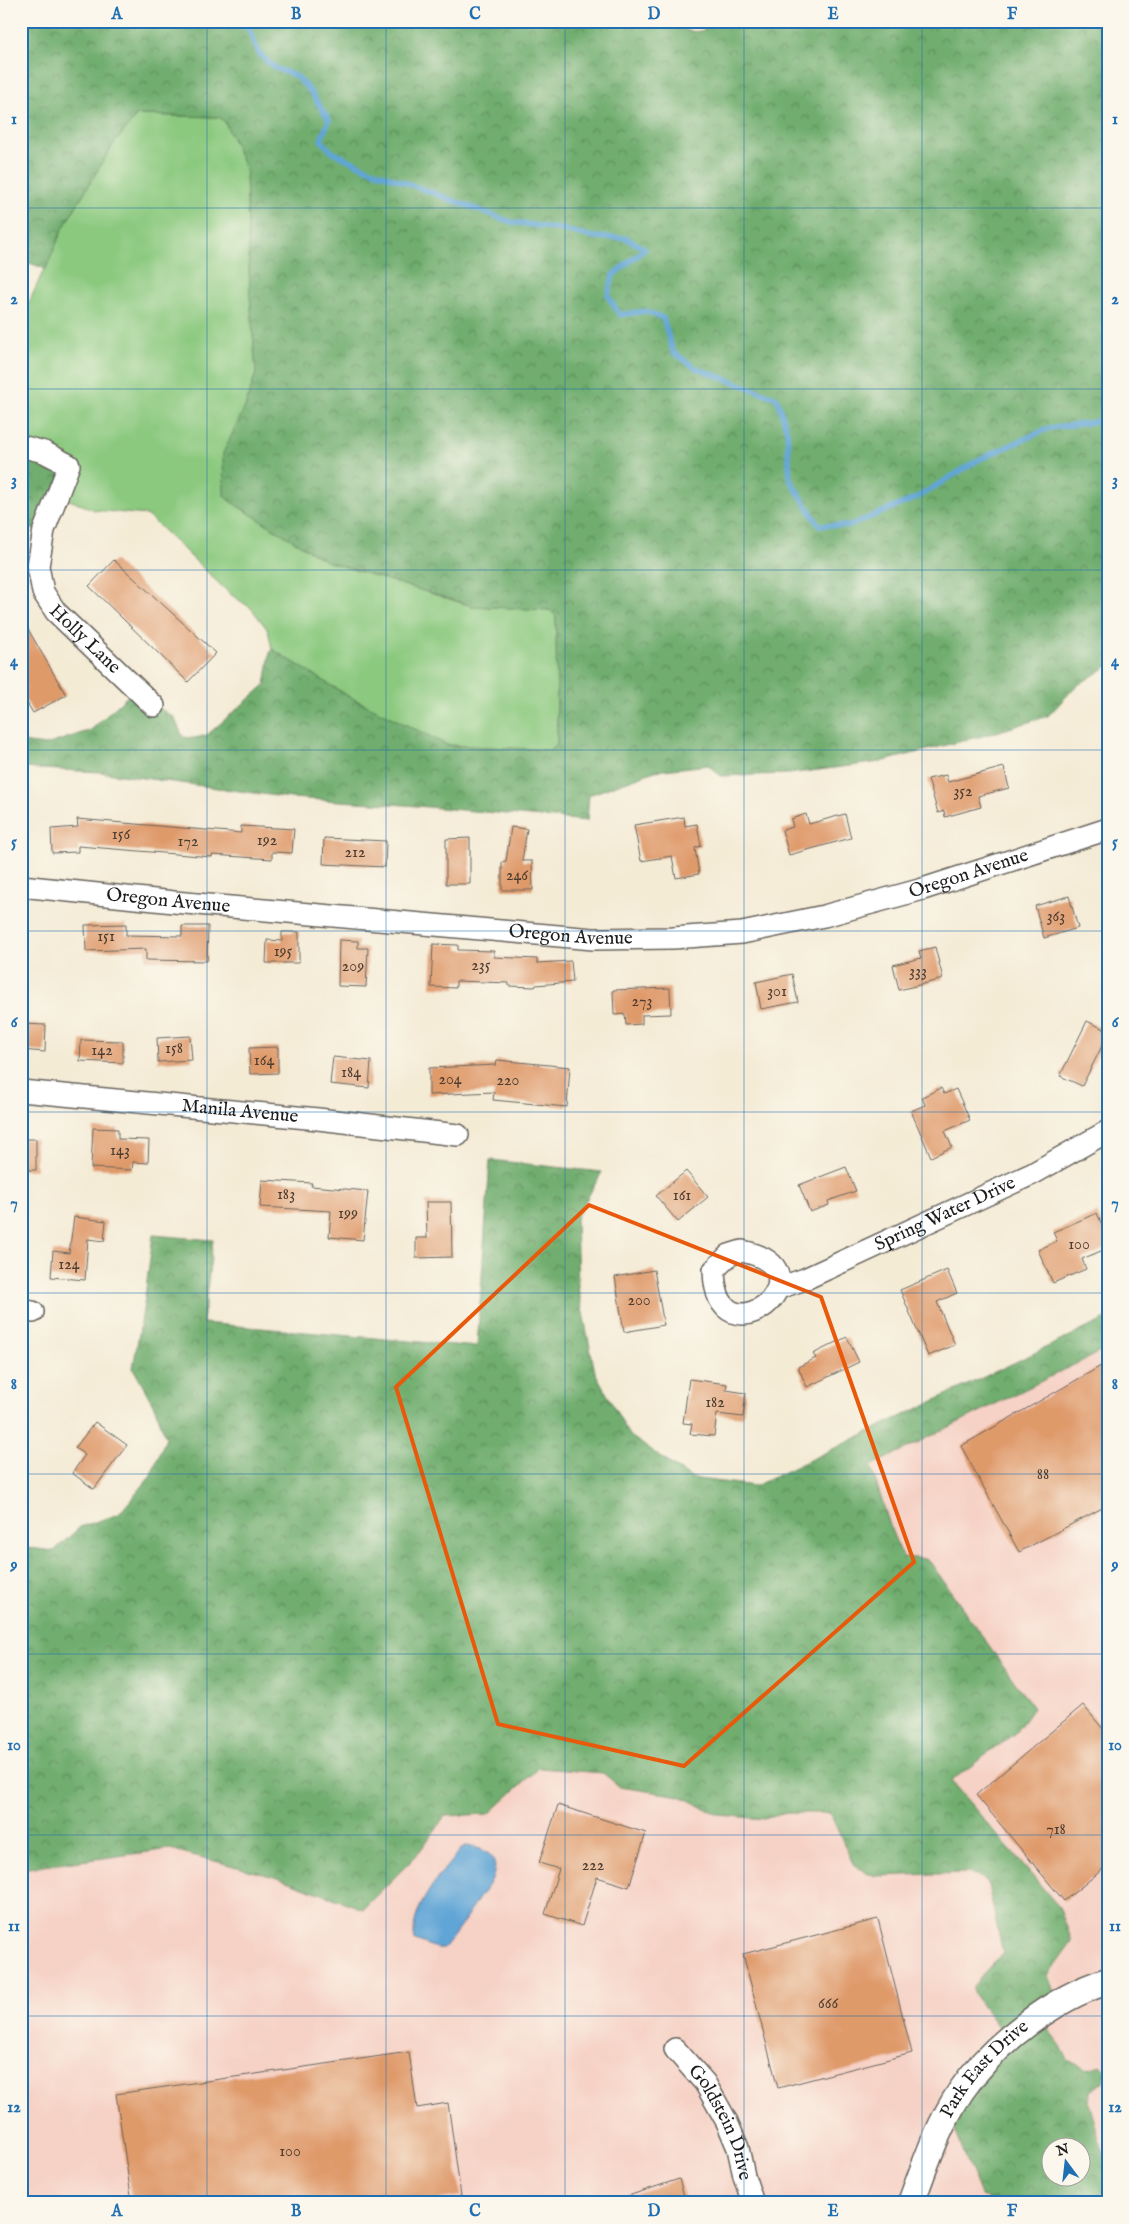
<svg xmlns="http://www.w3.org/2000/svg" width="1129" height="2224" font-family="'IM FELL English',serif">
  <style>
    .built { fill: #f6d1c5 }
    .grass { fill: #8bc97f; stroke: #54724e }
    .forest { fill: url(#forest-crowns); stroke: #466445; fill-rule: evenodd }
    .water { fill: #61a5d6; stroke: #3e6079 }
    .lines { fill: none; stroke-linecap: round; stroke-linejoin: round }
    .stream { stroke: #61a5d6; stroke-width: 5.5 }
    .building { fill: #df9a6a }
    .minor-casing { stroke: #68645d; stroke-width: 24 }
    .tertiary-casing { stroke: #68645d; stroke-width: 29 }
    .minor { stroke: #fff; stroke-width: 21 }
    .tertiary { stroke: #fff; stroke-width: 26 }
    .marked { fill: none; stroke: #e8590c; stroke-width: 4; stroke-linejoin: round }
    .grid { fill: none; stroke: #1f6fb2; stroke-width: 1; stroke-opacity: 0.55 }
    .labels { text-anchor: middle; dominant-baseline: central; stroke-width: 5; stroke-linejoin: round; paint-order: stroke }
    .number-label { font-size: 16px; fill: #4d3c30 }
    .street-label { font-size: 19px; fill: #1c1c1c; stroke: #fbf7ec }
    .neatline { fill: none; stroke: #1f6fb2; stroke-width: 2 }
    .grid-label { font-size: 16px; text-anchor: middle; font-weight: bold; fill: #1f6fb2 }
  </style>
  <defs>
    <pattern id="forest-crowns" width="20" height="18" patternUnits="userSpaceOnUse" patternTransform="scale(1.25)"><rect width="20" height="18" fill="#70ad6e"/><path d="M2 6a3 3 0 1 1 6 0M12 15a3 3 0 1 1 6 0" fill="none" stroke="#5b8c5a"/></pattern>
  </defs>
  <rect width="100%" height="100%" fill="#fbf7ec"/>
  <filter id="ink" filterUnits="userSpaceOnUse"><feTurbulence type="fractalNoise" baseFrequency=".02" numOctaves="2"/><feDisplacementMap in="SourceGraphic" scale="10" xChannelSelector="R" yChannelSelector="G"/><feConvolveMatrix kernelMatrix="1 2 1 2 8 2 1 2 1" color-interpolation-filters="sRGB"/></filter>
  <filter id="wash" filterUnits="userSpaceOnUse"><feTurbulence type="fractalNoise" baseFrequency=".0096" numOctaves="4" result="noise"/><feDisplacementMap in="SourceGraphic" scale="20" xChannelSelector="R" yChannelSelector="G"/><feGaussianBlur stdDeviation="1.12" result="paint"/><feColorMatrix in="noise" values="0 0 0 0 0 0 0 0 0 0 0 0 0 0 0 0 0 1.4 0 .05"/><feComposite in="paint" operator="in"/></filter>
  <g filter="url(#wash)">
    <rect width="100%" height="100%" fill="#f4ebd5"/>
    <g class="built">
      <polygon points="1108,1348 1108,2168 1089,2103 1090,2091 1044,2024 1057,2001 1047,1975 1072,1941 1010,1848 951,1781 1015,1733 903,1557 892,1532 871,1466"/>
      <polygon points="538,1768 603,1773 620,1787 681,1796 720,1815 764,1819 786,1813 830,1813 854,1865 875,1876 967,1873 976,1875 987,1881 1003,1953 973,1986 973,1993 1005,2036 981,2196 997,2203 21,2203 21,1869 170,1849 278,1878 363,1909 417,1855 445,1816 489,1814"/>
    </g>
    <polygon class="grass" points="137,115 219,117 225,122 246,169 250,295 256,373 245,407 228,500 326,561 472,606 550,610 556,616 557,744 551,750 447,745 348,696 272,649 268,630 251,608 230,594 156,523 146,515 95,510 59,496 21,443 21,320 62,230 112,146"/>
    <g class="forest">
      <path d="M21 21H660C680 27 699 41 716 21H834L839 23V21H1108V666L1075 687 1048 716 990 734 880 762 788 774 721 776 708 765 655 771 589 795 587 821 405 805 291 798 99 772 21 768V742L46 745 91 730 132 692 174 717 183 737 195 738 207 735 265 685 270 653 272 649 348 696 447 745 551 750 557 744 556 616 550 610 472 606 326 561 228 500 224 495 223 453 245 407 256 373 250 295 246 170 225 122 219 117 137 115 112 146 62 230 46 269 21 260Z"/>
      <polygon points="21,443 65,464 38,530 21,527"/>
      <path d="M490 1160 602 1172 576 1218 578 1288 595 1372 629 1435 691 1478 755 1486 1108 1318V1348L871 1466 892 1532 903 1557 928 1559 1033 1708 1015 1733 951 1781 1059 1907 1072 1941 1048 1975 1057 2001 1044 2024 1061 2046 1068 2060 1086 2069 1101 2065 1108 2072 1103 2082 1090 2091 1089 2103 1108 2168V2203H997L981 2196 947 2110 1005 2036 973 1993V1986L1003 1953 987 1881 976 1875 967 1873 875 1876 854 1866 830 1813H786L764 1819 719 1815 680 1796 620 1787 603 1773 539 1768 489 1814 445 1816 417 1855 363 1909 278 1878 170 1849 21 1869V1547L54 1551 80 1527 119 1514 150 1477 166 1438 155 1408 133 1368 144 1304 153 1235 213 1240 203 1323 477 1347ZM1052 2146H1082V2176H1052Z"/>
    </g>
    <path class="water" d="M464 1846C488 1847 503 1859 490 1883 485 1891 478 1898 474 1906 464 1921 456 1934 444 1948 431 1949 428 1944 415 1940 407 1910 445 1868 464 1846Z"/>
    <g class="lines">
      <polyline class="stream" points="231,21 248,28 260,55 275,68 296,76 310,91 329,120 321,140 332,152 366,168 511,222 560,229 593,237 626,238 645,249 613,275 608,296 620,315 645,311 663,318 673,352 696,368 777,398 787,431 790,480 819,525 849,526 916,498 980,459 1049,428 1102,421 1108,426"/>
    </g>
    <g id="blocks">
      <g class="building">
        <polygon points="114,560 216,653 188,682 89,586"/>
        <polygon points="21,617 66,695 33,713 21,693"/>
        <polygon points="1004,767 1009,788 978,796 981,807 945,817 944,811 938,813 928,779 946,775 948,782"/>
        <polygon points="806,814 809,824 845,814 851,838 789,855 782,830 793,827 791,819"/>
        <polygon points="684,817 685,826 697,824 701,846 695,848 699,874 676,878 672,856 641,861 634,825"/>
        <polygon points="77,819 241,833 241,826 294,829 292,853 272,852 272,859 212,855 212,857 78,846 78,852 52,853 51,829 78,827"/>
        <polygon points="511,827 527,829 522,861 532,861 533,890 502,890 502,862 506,861"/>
        <polygon points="324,838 386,841 385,867 323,864"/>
        <polygon points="470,838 470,884 446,884 446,839"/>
        <polygon points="1069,896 1078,928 1044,938 1035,906"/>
        <polygon points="126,924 126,935 182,936 182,926 208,926 207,961 146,960 146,949 86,951 85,925"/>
        <polygon points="282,932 299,932 299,963 266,963 267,940 282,941"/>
        <polygon points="339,940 358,941 358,948 368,948 366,987 338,986"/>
        <polygon points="433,944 458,945 458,950 494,951 494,957 537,959 537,963 571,961 573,982 536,985 535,987 509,986 509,983 456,981 456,988 431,987"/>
        <polygon points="935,947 943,979 899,990 893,965 921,958 919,951"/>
        <polygon points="792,974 798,1002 761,1009 756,982"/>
        <polygon points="670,988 671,1014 642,1015 642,1024 626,1025 625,1014 614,1015 613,990"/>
        <polygon points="1087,1021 1108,1031 1108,1034 1082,1086 1060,1076"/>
        <polygon points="21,1024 46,1025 45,1052 21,1050"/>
        <polygon points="190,1036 192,1060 158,1062 157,1038"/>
        <polygon points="81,1040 123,1041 123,1063 80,1061"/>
        <polygon points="278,1047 278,1073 250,1074 249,1048"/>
        <polygon points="333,1057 371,1061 369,1088 330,1084"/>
        <polygon points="497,1060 570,1067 567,1107 493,1100 494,1092 429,1095 429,1068 496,1065"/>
        <polygon points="941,1088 944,1094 956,1089 970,1120 945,1131 952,1147 931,1157 911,1111 925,1105 922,1097"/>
        <polygon points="93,1128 118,1129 118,1139 149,1140 148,1163 133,1162 132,1170 91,1168"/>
        <rect x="21" y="1139" width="15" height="31"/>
        <polygon points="846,1167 856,1191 828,1201 829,1205 810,1212 799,1185"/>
        <polygon points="686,1171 708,1197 678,1222 656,1196"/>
        <polygon points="262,1180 312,1183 311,1186 368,1191 363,1240 329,1237 331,1211 260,1207"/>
        <polygon points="426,1202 451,1202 452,1257 416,1258 416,1238 427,1238"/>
        <polygon points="1097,1213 1108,1238 1108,1248 1082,1259 1086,1269 1053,1283 1038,1250 1057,1241 1053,1232"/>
        <polygon points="74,1217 106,1221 104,1241 88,1239 85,1280 51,1277 53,1251 69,1253"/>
        <polygon points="654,1270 664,1325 624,1332 615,1277"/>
        <polygon points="947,1270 957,1293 937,1302 955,1345 928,1356 900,1290"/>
        <polygon points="847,1337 859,1362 807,1387 798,1367 816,1358 813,1354"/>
        <polygon points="1108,1362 1108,1505 1019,1552 961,1446"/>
        <polygon points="689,1379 727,1384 726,1390 746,1393 743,1417 717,1414 714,1436 690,1434 692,1424 683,1423"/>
        <polygon points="95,1422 127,1445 94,1489 72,1473 85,1455 75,1448"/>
        <polygon points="1083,1705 1108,1735 1108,1865 1064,1901 976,1795"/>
        <polygon points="558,1805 646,1833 629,1887 597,1877 582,1926 545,1914 559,1869 539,1863"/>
        <polygon points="878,1919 912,2053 778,2088 743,1954"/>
        <polygon points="409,2052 417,2108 448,2103 461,2196 427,2201 427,2203 132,2203 116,2094"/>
        <polygon points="679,2179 686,2203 616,2203 616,2200"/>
      </g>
    </g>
  </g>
  <g filter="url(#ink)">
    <use href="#blocks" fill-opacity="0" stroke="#68645d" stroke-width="1"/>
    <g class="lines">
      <g class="minor-casing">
        <g id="minor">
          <path id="s1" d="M21 446 44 452 69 465 44 530 38 566 43 592 56 612 154 706"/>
          <path id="s2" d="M21 886 174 902 593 939 673 938 742 933 824 916 923 889 1108 829"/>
          <path id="s3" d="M21 1091 318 1119 458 1135"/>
          <path d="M742 1251C838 1271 716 1370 714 1270L729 1255Z"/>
          <path id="s4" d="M779 1288 805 1279 1034 1173 1108 1131"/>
          <polyline points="21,1310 33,1312"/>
          <path id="s5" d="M675 2049 705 2083 727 2122 738 2148 744 2176 753 2203"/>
        </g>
      </g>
      <g class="tertiary-casing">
        <g id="tertiary">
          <path id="s6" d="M911 2203C925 2165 938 2125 961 2091 992 2045 1054 1997 1108 1981"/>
        </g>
      </g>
      <use href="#minor" class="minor"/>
      <use href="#tertiary" class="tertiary"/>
    </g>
  </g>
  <path class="marked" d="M589 1205 821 1297 914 1562 684 1766 498 1724 396 1387Z"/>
  <path class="grid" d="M207 21V2203M386 21V2203M565 21V2203M744 21V2203M922 21V2203M21 208H1108M21 389H1108M21 570H1108M21 750H1108M21 931H1108M21 1112H1108M21 1293H1108M21 1474H1108M21 1654H1108M21 1835H1108M21 2016H1108"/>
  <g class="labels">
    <g class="number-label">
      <text x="963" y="792">352</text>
      <text x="121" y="835">156</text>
      <text x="267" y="841">192</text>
      <text x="188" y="842">172</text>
      <text x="355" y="853">212</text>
      <text x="517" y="876">246</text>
      <text x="1056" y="917">363</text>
      <text x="106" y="937">151</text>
      <text x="283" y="952">195</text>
      <text x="481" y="966">235</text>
      <text x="353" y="967">209</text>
      <text x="918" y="972">333</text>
      <text x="777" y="992">301</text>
      <text x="642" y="1002">273</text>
      <text x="174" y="1049">158</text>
      <text x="102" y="1051">142</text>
      <text x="264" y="1061">164</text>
      <text x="351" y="1073">184</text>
      <text x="450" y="1080">204</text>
      <text x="508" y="1081">220</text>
      <text x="120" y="1151">143</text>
      <text x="286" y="1195">183</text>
      <text x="682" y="1196">161</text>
      <text x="348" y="1214">199</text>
      <text x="1079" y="1245">100</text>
      <text x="69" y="1265">124</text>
      <text x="639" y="1301">200</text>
      <text x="715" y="1403">182</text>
      <text x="1043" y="1475">88</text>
      <text x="1056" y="1830">718</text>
      <text x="593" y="1866">222</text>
      <text x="828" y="2004">666</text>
      <text x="290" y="2152">100</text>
    </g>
    <g class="street-label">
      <text stroke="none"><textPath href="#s1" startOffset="248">Holly Lane</textPath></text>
      <text stroke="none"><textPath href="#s2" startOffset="958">Oregon Avenue</textPath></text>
      <text stroke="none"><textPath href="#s2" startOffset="148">Oregon Avenue</textPath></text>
      <text stroke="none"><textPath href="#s2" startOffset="552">Oregon Avenue</textPath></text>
      <text stroke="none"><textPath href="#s3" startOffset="220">Manila Avenue</textPath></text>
      <text stroke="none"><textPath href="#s4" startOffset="182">Spring Water Drive</textPath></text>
      <text stroke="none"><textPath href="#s6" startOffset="155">Park East Drive</textPath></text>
      <text stroke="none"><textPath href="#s5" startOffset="88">Goldstein Drive</textPath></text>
    </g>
  </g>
  <rect width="1129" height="2224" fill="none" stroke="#fbf7ec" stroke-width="55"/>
  <g transform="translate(1066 2162) rotate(345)"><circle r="24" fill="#fbf7ec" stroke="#a29f99"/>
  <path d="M0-4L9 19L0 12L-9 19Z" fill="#1f6fb2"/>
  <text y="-8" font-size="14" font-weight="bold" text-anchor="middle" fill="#1c1c1c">N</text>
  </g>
  <rect x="28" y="28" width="1074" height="2168" class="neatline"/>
  <g class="grid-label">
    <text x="117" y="19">A</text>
    <text x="296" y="19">B</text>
    <text x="475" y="19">C</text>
    <text x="654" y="19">D</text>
    <text x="833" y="19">E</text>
    <text x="1012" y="19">F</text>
    <text x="14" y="124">1</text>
    <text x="1115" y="124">1</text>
    <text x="14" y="304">2</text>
    <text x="1115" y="304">2</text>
    <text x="14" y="485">3</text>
    <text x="1115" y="485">3</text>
    <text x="14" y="666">4</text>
    <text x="1115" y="666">4</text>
    <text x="14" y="847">5</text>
    <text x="1115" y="847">5</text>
    <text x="14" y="1027">6</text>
    <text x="1115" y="1027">6</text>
    <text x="14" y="1208">7</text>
    <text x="1115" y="1208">7</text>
    <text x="14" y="1389">8</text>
    <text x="1115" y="1389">8</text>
    <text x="14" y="1570">9</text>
    <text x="1115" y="1570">9</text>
    <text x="14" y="1750">10</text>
    <text x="1115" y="1750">10</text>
    <text x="14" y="1931">11</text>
    <text x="1115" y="1931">11</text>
    <text x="14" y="2112">12</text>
    <text x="1115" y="2112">12</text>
    <text x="117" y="2216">A</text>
    <text x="296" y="2216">B</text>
    <text x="475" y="2216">C</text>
    <text x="654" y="2216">D</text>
    <text x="833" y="2216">E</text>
    <text x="1012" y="2216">F</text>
  </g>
</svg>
